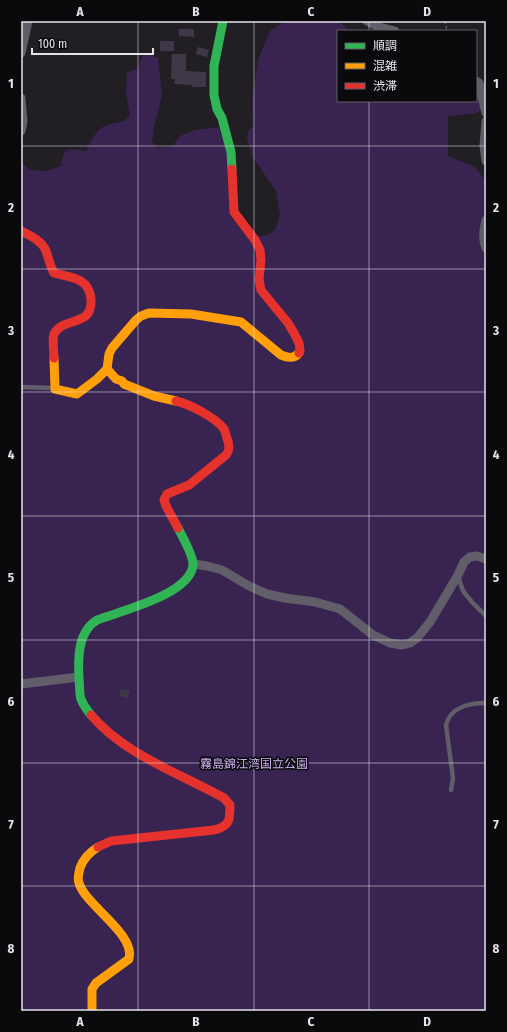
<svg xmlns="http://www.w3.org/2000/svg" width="507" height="1032" font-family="'Fira Sans Condensed','Noto Sans JP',sans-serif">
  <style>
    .green { fill: #382351 }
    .building { fill: #403848 }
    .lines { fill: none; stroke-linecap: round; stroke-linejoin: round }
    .path { stroke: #5d5a62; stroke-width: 1.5; stroke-dasharray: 3 2; stroke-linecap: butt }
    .lane { stroke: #625e69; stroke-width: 4.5 }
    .street { stroke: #625e69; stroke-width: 9 }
    .fast { stroke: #30b455; stroke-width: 9 }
    .slow { stroke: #ff9f0a; stroke-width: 9 }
    .jam { stroke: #e5322d; stroke-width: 9 }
    .grid { fill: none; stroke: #e5e3e8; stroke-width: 1; stroke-opacity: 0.55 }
    .labels { text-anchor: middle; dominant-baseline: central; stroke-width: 3; stroke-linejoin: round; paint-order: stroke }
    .park-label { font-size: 12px; fill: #cab0f0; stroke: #0a090c }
    .neatline { fill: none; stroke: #e5e3e8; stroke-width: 1.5 }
    .grid-label { font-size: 13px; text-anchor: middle; font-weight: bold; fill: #e5e3e8 }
  </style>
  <rect width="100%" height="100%" fill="#211f24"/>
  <path class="green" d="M285 21H334L340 22 350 31H338V101H476V87L483 109 477 113 449 116 448 117V156L475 167 485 180 486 203 481 229 482 246 486 253V1011H21V161L30 170 47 171 61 166 64 152 71 149 86 151C91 142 95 130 105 126 116 121 122 125 130 115L126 92 127 73 138 68 142 57 148 54 158 58 162 94 159 109 154 127 152 141 157 148 172 147 180 136 195 130 222 127 227 150 230 204 250 238 267 235 275 230 280 215 276 191 252 156 247 138 248 132 253 126 252 101 258 60 270 31Z"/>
  <g class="building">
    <polygon points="179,29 194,29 194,37 179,36"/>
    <rect x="160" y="41" width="14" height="10"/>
    <polygon points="198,47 209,50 207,57 196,54"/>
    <polygon points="172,54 186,54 186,71 206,72 206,87 192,87 192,85 174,84 175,79 171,79"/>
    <polygon points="121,689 130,691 128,698 119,696"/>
  </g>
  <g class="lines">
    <polyline class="path" points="445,21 447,31"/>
    <g class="lane">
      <polyline points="21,387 53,388"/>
      <polyline points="458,576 463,591 472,602 486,616"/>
      <path d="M451 790 453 778 446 725C450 707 470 703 486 703"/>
    </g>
    <g class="street">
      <polyline points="367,21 379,27 395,31"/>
      <polyline points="21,53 28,21"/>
      <polyline points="476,81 479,83 486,113"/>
      <polyline points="21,98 23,122 21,131"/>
      <polyline points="486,121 484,146 486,161"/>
      <path d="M486 220C484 229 482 239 486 248"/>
      <polyline points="194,564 207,566 222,570 249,586 267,594 285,598 315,602 340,609 373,635 390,643 402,645 410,643 417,638 430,622 458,575 464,562 470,557 477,556 486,559"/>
      <polyline points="21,684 79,677"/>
    </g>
    <g class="fast">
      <polyline points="223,21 214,66 214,95 217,109 222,118 231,152 232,169"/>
      <path d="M91 715C87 710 83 705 81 699 79 693 80 686 79 680 78 660 77 632 97 620 120 611 190 595 193 565 194 557 182 536 178 528"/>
    </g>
    <g class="slow">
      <path d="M54 358 55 389 77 394 97 379 107 369 109 354 112 348 136 320 141 316 149 313 191 314 241 322 281 355C288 358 294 359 299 353"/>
      <polyline points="107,369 116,379 122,381 124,384 154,396 176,401"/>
      <path d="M92 1011V989L96 983 129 959C136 934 85 905 79 883 77 878 79 873 80 868 83 859 90 852 98 847"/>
    </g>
    <g class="jam">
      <polyline points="232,169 234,212 255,240 260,250 261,260 259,280 261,290 288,323 294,333 299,343 300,351 299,353"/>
      <path d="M21 231C31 236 42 241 46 251 49 259 50 266 54 273 71 278 89 277 91 299 93 328 63 316 54 334 52 339 54 352 54 358"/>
      <path d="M176 401C189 404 215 417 224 429 226 432 226 437 228 441 229 446 230 450 226 455L189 485 167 494 164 500 166 506 178 528"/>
      <path d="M91 715C125 755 179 773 224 798L230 805C230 820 230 826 214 830L111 841 98 847"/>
    </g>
  </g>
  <path class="grid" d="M138 21V1011M254 21V1011M369 21V31M369 101V1011M21 146H486M21 269H486M21 392H486M21 516H486M21 640H486M21 763H486M21 886H486"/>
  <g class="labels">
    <g class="park-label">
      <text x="254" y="764">霧島錦江湾国立公園</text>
    </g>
  </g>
  <rect width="507" height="1032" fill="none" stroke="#0a090c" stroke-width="44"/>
  <rect x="337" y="30" width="140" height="72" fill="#0a090c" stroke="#626064"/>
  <rect x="345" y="43" width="20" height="6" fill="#30b455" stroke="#626064"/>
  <text x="373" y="50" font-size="12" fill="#e5e3e8">順調</text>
  <rect x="345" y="63" width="20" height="6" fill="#ff9f0a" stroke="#626064"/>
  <text x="373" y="70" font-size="12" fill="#e5e3e8">混雑</text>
  <rect x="345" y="83" width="20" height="6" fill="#e5322d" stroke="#626064"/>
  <text x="373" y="90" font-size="12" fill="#e5e3e8">渋滞</text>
  <path d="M32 48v6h121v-6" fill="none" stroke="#e5e3e8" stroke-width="2"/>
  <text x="38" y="48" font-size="12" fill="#e5e3e8" stroke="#0a090c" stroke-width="3" paint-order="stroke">100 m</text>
  <rect x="22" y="22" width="463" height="988" class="neatline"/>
  <g class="grid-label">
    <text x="80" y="16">A</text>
    <text x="196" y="16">B</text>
    <text x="311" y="16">C</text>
    <text x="427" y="16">D</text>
    <text x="11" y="88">1</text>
    <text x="496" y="88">1</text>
    <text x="11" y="212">2</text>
    <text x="496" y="212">2</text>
    <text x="11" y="335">3</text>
    <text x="496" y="335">3</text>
    <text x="11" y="459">4</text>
    <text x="496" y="459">4</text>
    <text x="11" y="582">5</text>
    <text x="496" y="582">5</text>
    <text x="11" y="706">6</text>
    <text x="496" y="706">6</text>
    <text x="11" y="829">7</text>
    <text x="496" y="829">7</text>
    <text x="11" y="953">8</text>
    <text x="496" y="953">8</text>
    <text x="80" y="1026">A</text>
    <text x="196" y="1026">B</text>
    <text x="311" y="1026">C</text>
    <text x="427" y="1026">D</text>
  </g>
</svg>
